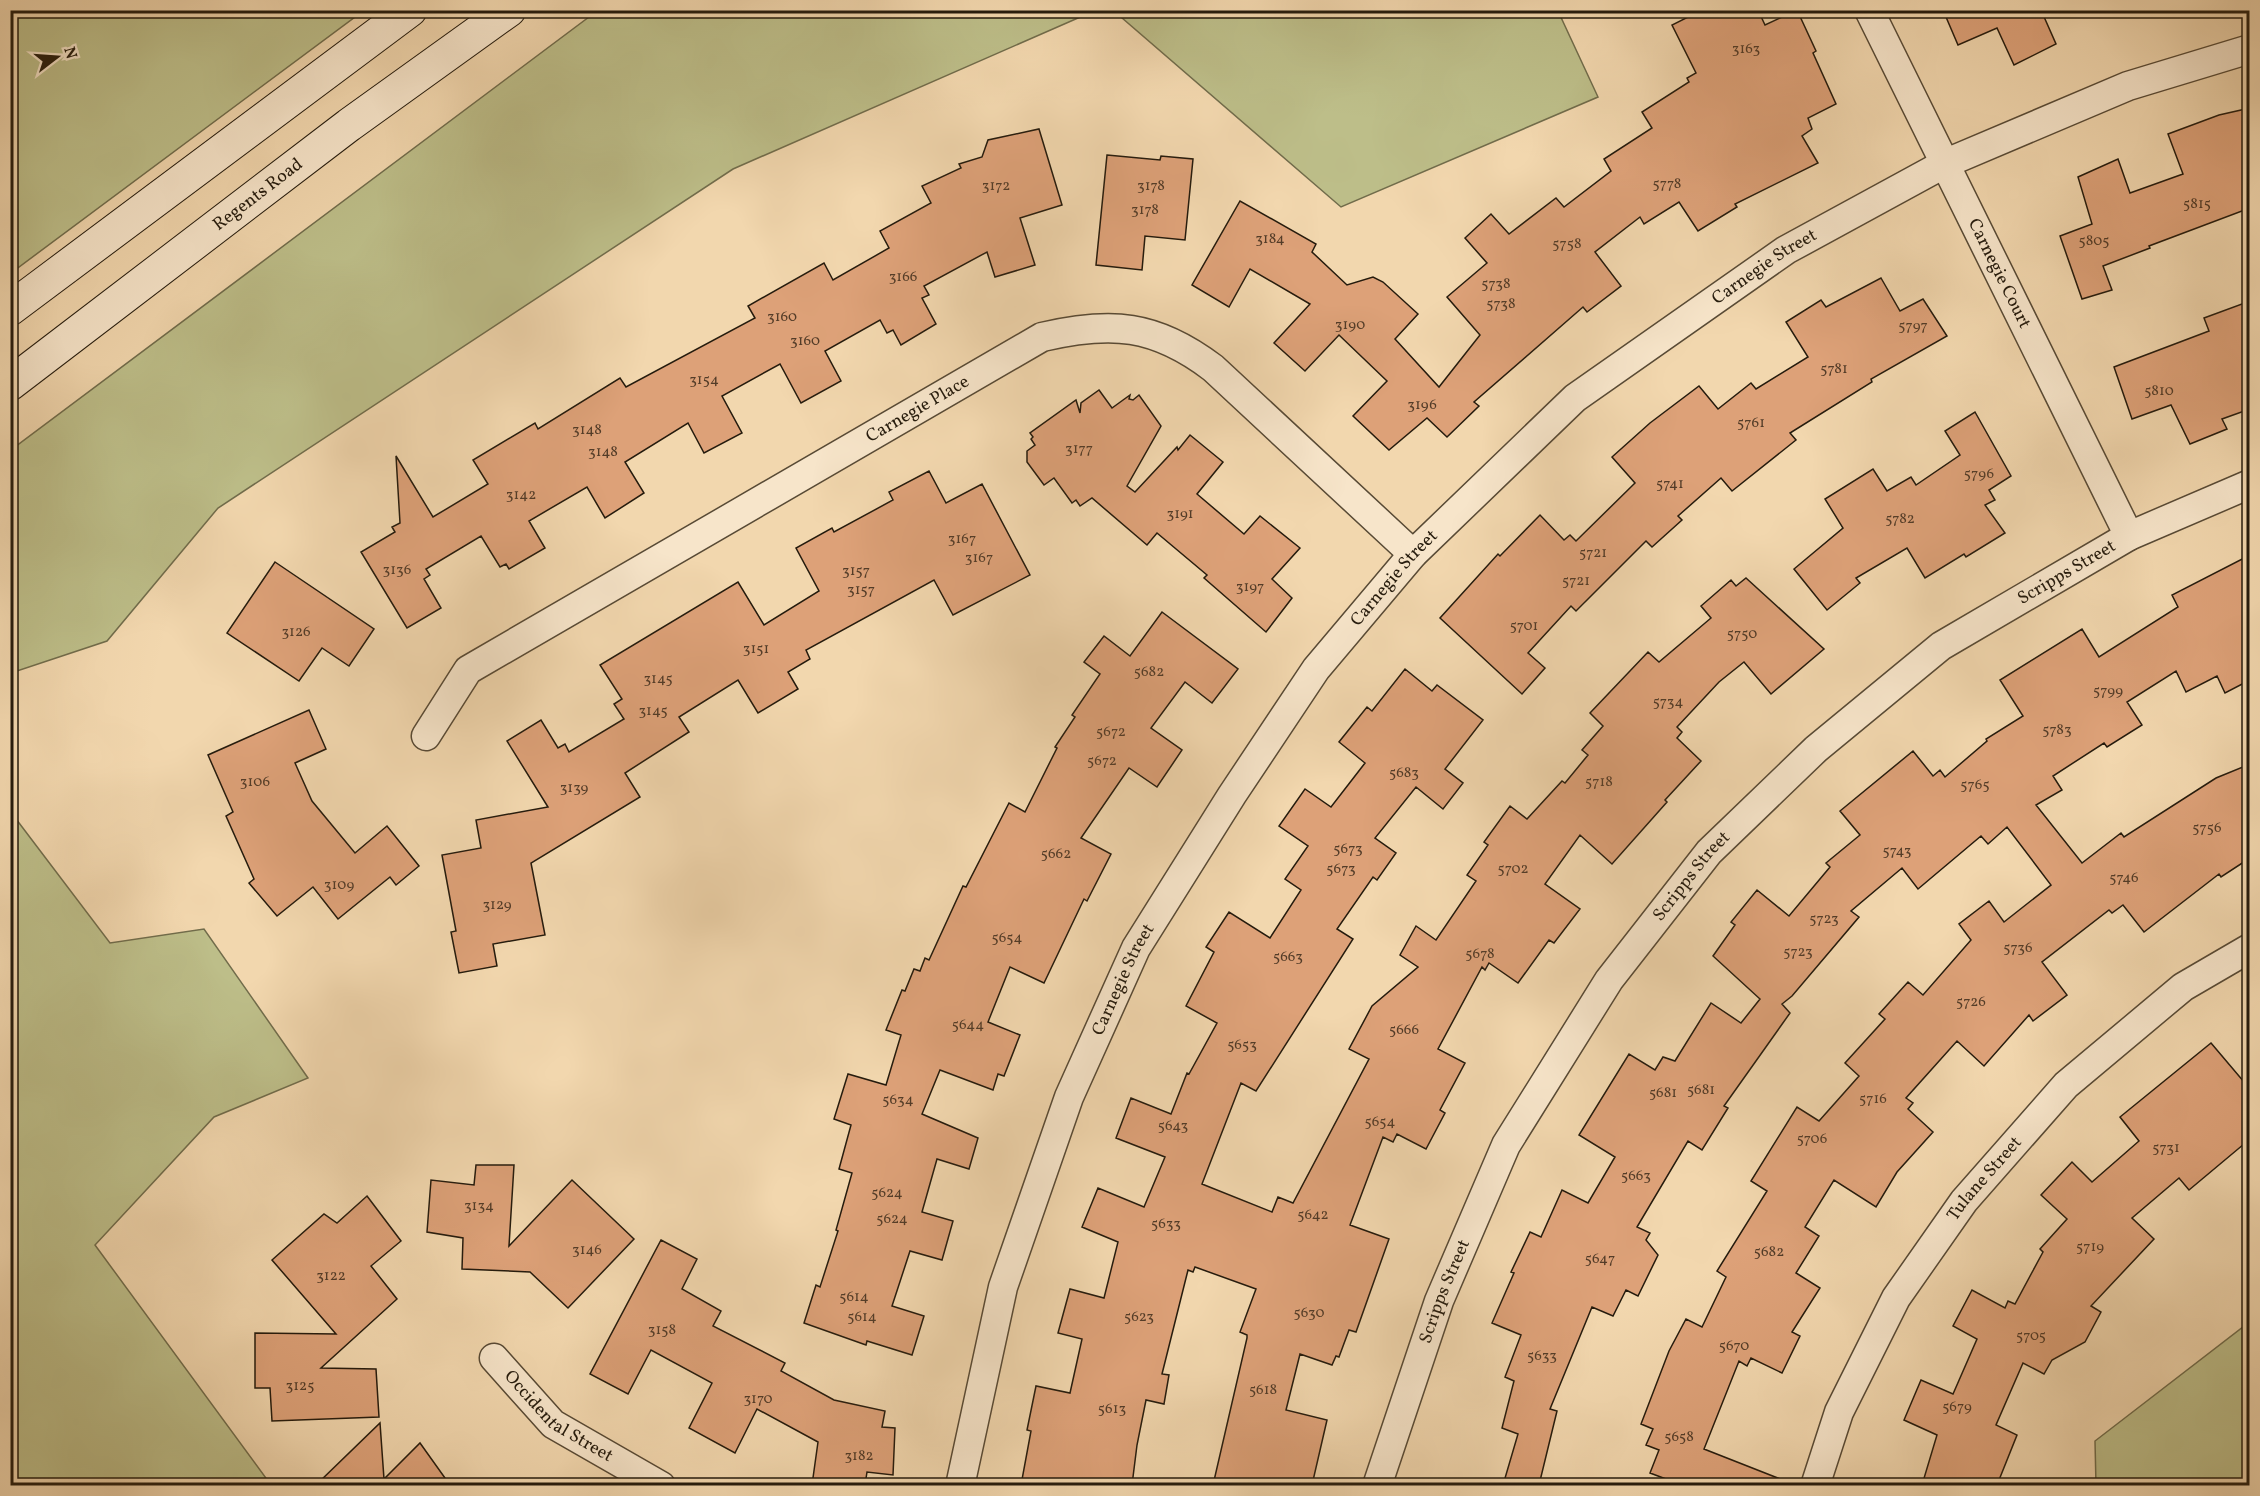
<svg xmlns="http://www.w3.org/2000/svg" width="2260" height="1496" font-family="Vollkorn,serif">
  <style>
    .green { fill: #bdbe89; stroke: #716c4b; stroke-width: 1.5 }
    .building { fill: #dda178; stroke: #251b0d; stroke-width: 1.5 }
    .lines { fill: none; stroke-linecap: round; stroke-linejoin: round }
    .minor-casing { stroke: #584a35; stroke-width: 31 }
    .secondary-casing { stroke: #251b0d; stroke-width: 35 }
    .minor { stroke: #f7e5ca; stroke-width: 28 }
    .secondary { stroke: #f7e5ca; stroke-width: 33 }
    .labels { text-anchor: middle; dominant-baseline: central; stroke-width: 4.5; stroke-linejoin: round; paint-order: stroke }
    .number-label { font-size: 15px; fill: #533c28 }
    .street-label { font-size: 18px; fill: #251b0d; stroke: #f7e5ca }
  </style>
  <rect width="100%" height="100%" fill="#f2d7ae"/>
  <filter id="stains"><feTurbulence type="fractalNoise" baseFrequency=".00333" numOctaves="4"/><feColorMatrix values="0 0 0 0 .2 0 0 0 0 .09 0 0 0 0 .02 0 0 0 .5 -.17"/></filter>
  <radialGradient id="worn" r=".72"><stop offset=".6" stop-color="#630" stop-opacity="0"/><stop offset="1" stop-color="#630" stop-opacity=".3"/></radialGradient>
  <g class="green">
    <polygon points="11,10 363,10 363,11 11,273"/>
    <polygon points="597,11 1094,11 733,169 218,508 107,641 11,673 11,450"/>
    <polygon points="1114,11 1558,11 1598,97 1341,207"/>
    <polygon points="10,811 110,943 204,929 308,1078 214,1117 95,1245 271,1485 11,1485"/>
    <polygon points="2243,1327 2250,1342 2249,1485 2096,1485 2095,1441"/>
  </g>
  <g class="building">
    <polygon points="1702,10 1758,10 1765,25 1797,10 1816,51 1813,53 1836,104 1808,118 1812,129 1802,136 1818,163 1735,204 1737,207 1698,231 1679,202 1644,224 1640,217 1595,252 1621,286 1587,312 1583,307 1474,402 1479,406 1447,437 1427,418 1389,450 1353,416 1387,381 1339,335 1305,371 1274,343 1310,304 1250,269 1229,307 1192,285 1240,201 1316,244 1312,252 1347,285 1373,277 1383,282 1418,314 1395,339 1439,387 1480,335 1447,297 1487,263 1465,238 1491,214 1509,234 1556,198 1564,207 1611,171 1604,159 1652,128 1642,112 1689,82 1687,78 1696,73 1672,25"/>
    <polygon points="1943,10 2041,10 2056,44 2014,65 1997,28 1958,45"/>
    <polygon points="2250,108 2250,208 2149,246 2150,248 2103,266 2112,290 2082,299 2060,236 2092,224 2078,177 2118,159 2130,193 2183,174 2168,134 2219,115"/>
    <polygon points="1039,129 1062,205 1020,218 1035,265 995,277 987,252 924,286 929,295 922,298 936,324 901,345 893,330 887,333 880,320 825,351 841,381 801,403 780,364 722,396 742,433 704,453 688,423 625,462 644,493 605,518 587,487 529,521 545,548 509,569 506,564 500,567 481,536 426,569 430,575 424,579 441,608 407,628 361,552 395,532 392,527 400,523 396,456 433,517 488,484 473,460 535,423 538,429 620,378 626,387 755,318 748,306 824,263 833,280 889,248 880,231 931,203 922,186 961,168 959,164 982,157 988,140"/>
    <polygon points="1107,155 1160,160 1161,156 1193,159 1185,240 1145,236 1142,270 1096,265"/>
    <polygon points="1881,278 1900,311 1923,299 1947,336 1871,379 1872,382 1790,433 1796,440 1732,491 1721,478 1678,516 1682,520 1652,547 1646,541 1576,611 1571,606 1528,653 1545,668 1522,694 1440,618 1498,554 1500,556 1540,515 1564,540 1570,535 1576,541 1635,483 1612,457 1650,423 1699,386 1718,409 1751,383 1756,389 1808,357 1786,322 1821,300 1826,307"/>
    <polygon points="2250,301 2250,409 2222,419 2227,429 2190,444 2171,405 2132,419 2114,367 2209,331 2204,318"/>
    <polygon points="1099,390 1112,408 1130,395 1129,399 1133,400 1139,395 1161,426 1127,486 1135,492 1177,447 1178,450 1190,435 1223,462 1197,494 1244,534 1260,516 1300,548 1272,579 1292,598 1266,632 1204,578 1207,575 1157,533 1147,545 1092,498 1080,506 1076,500 1072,503 1054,478 1044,485 1027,462 1027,451 1035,445 1031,439 1033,437 1030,433 1076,400 1080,413 1081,403"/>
    <polygon points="1975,412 2011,476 1989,490 1995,500 1985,505 2005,533 1966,557 1964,554 1925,578 1907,548 1856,578 1860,583 1827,610 1794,569 1843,528 1825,499 1873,469 1887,491 1911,477 1916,485 1960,455 1945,431"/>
    <polygon points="929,471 946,503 982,484 1030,575 953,615 934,580 806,650 810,659 788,672 798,689 758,713 738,680 679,717 689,732 625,773 640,797 531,863 545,935 493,944 497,966 459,973 451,932 456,931 442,855 481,848 476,820 548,807 507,741 541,720 558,748 565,744 569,752 624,719 614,704 622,699 600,665 738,582 764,625 819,591 796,548 832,528 834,532 893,500 889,492"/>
    <polygon points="2250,555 2250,680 2225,693 2217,676 2186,692 2176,671 2127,702 2142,725 2107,747 2104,743 2053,776 2062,790 2036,805 2082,863 2121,833 2124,837 2216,778 2250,764 2250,858 2221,877 2219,874 2144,932 2123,905 2112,913 2109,910 2042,962 2067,995 2033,1021 2029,1015 1984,1066 1957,1041 1906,1098 1913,1103 1908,1109 1933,1132 1897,1172 1876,1207 1834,1180 1805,1227 1819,1236 1796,1273 1820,1288 1792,1332 1800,1336 1782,1373 1751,1358 1747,1366 1739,1361 1704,1449 1793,1484 1793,1485 1682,1485 1650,1473 1659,1450 1646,1445 1653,1429 1641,1424 1669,1351 1686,1319 1702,1327 1726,1277 1717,1271 1767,1191 1751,1181 1797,1107 1819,1121 1859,1076 1845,1063 1885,1019 1879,1014 1908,982 1923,995 1971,940 1959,924 1989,901 2004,922 2051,885 2007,827 1988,844 1981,836 1918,889 1902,868 1851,911 1859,917 1792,996 1782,1004 1790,1013 1724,1106 1728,1108 1702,1150 1688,1141 1637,1227 1650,1233 1646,1240 1658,1255 1638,1296 1626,1290 1613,1316 1592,1307 1550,1409 1557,1411 1539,1485 1503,1485 1518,1434 1502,1428 1514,1381 1505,1377 1521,1335 1492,1323 1514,1273 1511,1272 1530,1232 1541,1237 1562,1190 1588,1203 1615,1157 1579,1135 1629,1054 1655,1070 1663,1057 1675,1061 1711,1003 1741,1023 1760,999 1713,956 1735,925 1731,922 1757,890 1789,916 1830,867 1826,863 1860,835 1840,811 1913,751 1933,776 1940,770 1945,777 1987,741 1986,739 2023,716 2000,680 2082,629 2099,657 2178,607 2172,595"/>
    <polygon points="275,562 374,629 349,666 322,648 299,681 227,633"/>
    <polygon points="1746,578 1824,649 1771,694 1744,662 1719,682 1677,727 1682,732 1677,738 1701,761 1665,800 1667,802 1612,864 1580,835 1545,884 1580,909 1554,943 1549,940 1518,983 1489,963 1485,970 1482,967 1438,1049 1465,1063 1440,1110 1445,1113 1426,1149 1397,1134 1393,1142 1383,1137 1350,1225 1389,1239 1356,1332 1349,1330 1339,1357 1336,1356 1332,1365 1300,1354 1286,1410 1327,1420 1312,1485 1213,1485 1247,1338 1247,1335 1240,1332 1256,1289 1195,1267 1193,1272 1188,1270 1162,1374 1169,1375 1164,1404 1146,1400 1137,1445 1132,1485 1021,1485 1031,1431 1027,1430 1036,1386 1070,1393 1082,1339 1058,1333 1070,1289 1104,1298 1118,1242 1082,1227 1098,1188 1144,1207 1165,1157 1116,1138 1131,1098 1171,1114 1187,1073 1189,1074 1217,1023 1186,1006 1214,952 1206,947 1229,912 1270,938 1301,890 1285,879 1308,846 1279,826 1305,789 1331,807 1365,763 1339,742 1367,707 1372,711 1405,669 1432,691 1437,685 1483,720 1445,769 1463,783 1443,809 1416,787 1375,838 1396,853 1377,880 1373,877 1337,929 1353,939 1256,1091 1241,1083 1202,1184 1272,1212 1278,1197 1293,1203 1369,1059 1349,1049 1372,1006 1418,967 1400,955 1416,926 1436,940 1476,881 1467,875 1488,845 1484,842 1510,806 1527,819 1562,781 1565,783 1588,755 1582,750 1603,726 1590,713 1648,652 1659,662 1711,618 1701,606 1731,580 1736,586"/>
    <polygon points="1162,612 1238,669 1212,703 1185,682 1151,728 1182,750 1157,787 1129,768 1081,838 1111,854 1087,901 1084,899 1044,983 1010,967 988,1022 1020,1035 1004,1076 998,1074 993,1090 940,1070 922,1114 978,1138 969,1169 937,1159 922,1212 953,1221 942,1260 910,1251 892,1306 924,1316 912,1355 867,1341 866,1345 804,1323 816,1285 820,1287 838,1231 836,1230 852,1173 839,1169 851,1125 834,1119 848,1074 886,1085 901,1035 886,1030 902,990 905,991 914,969 920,971 925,958 929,960 963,886 966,887 1009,803 1025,812 1057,748 1055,747 1075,717 1072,715 1100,674 1084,662 1104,636 1130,656"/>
    <polygon points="309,710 326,749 295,763 312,801 355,853 387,826 419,866 396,885 390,877 338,919 313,887 277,916 249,883 254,879 226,816 233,812 208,755"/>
    <polygon points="2211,1043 2250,1089 2250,1139 2189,1190 2179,1178 2132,1218 2154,1239 2091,1306 2101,1312 2085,1342 2052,1360 2044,1374 2023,1363 1996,1425 2017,1435 1997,1485 1922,1485 1937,1435 1904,1420 1921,1380 1953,1394 1977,1339 1953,1326 1972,1290 2005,1308 2008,1301 2015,1304 2043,1252 2040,1249 2067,1219 2041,1195 2072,1162 2092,1182 2139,1141 2120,1117"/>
    <polygon points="476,1165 514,1165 509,1246 572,1180 634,1239 568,1308 530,1272 462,1269 463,1238 427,1232 431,1180 474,1185"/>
    <polygon points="367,1196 401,1241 371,1266 397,1299 321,1368 376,1369 379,1417 272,1421 270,1388 255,1388 255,1333 336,1334 272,1260 324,1214 337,1223"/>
    <polygon points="661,1240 697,1259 682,1289 721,1311 713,1326 785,1363 781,1371 834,1400 885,1411 882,1427 895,1428 893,1475 867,1472 865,1485 812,1485 818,1442 757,1409 735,1453 689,1428 712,1383 651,1350 628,1394 590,1374"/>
    <polygon points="380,1423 384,1479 420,1443 450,1485 316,1485"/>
  </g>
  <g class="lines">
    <g class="minor-casing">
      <g id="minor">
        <path id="s1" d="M1869 10 2129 536"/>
        <path id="s2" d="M426 736 468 670 1042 337C1111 321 1155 324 1213 368L1413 554"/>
        <path id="s3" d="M494 1358 553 1424 661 1486"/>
        <path id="s4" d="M960 1486 1003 1287 1069 1097 1136 948 1232 795 1316 669 1413 554 1575 398 1786 250 1944 164 2128 86 2250 49"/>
        <path id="s5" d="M1377 1486 1439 1301 1506 1145 1609 980 1709 852 1816 749 1941 646 2129 536 2250 484"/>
        <path id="s6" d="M1815 1486 1839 1412 1896 1298 1964 1201 2066 1085 2183 987 2250 948"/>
      </g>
    </g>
    <g class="secondary-casing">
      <g id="secondary">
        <polyline points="10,309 410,10"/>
        <path id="s7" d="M10 384 349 125 509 10"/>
      </g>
    </g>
    <use href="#minor" class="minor"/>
    <use href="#secondary" class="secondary"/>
  </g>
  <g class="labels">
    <g class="number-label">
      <text x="1746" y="49">3163</text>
      <text x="1667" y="184">5778</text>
      <text x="996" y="186">3172</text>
      <text x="1151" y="186">3178</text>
      <text x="2197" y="204">5815</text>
      <text x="1145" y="210">3178</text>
      <text x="1270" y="239">3184</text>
      <text x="2094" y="241">5805</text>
      <text x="1567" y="244">5758</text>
      <text x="903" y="277">3166</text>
      <text x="1496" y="284">5738</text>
      <text x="1501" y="304">5738</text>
      <text x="782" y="317">3160</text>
      <text x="1350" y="325">3190</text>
      <text x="1913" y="326">5797</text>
      <text x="805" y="341">3160</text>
      <text x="1834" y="369">5781</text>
      <text x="704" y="380">3154</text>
      <text x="2159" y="391">5810</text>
      <text x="1422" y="405">3196</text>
      <text x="1751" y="423">5761</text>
      <text x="587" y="430">3148</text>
      <text x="1079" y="449">3177</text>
      <text x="603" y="452">3148</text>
      <text x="1979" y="474">5796</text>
      <text x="1670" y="484">5741</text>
      <text x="521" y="495">3142</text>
      <text x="1180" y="514">3191</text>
      <text x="1900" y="519">5782</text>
      <text x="962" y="539">3167</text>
      <text x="1593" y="553">5721</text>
      <text x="979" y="558">3167</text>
      <text x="397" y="570">3136</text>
      <text x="856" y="571">3157</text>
      <text x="1576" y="581">5721</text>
      <text x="1250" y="587">3197</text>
      <text x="861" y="590">3157</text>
      <text x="1524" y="626">5701</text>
      <text x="296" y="632">3126</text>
      <text x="1742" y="634">5750</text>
      <text x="756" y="649">3151</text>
      <text x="1149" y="672">5682</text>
      <text x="658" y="679">3145</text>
      <text x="2108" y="691">5799</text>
      <text x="1668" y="702">5734</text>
      <text x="653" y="711">3145</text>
      <text x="2057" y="730">5783</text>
      <text x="1111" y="732">5672</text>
      <text x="1102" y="761">5672</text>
      <text x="1404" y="773">5683</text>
      <text x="255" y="782">3106</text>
      <text x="1599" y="782">5718</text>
      <text x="1975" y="785">5765</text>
      <text x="574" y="788">3139</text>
      <text x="2207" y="828">5756</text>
      <text x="1348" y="849">5673</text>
      <text x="1897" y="851">5743</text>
      <text x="1056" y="854">5662</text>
      <text x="1341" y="869">5673</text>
      <text x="1513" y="869">5702</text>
      <text x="2124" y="878">5746</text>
      <text x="339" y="885">3109</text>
      <text x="497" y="905">3129</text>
      <text x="1824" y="919">5723</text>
      <text x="1007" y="938">5654</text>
      <text x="2018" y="948">5736</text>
      <text x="1798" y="952">5723</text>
      <text x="1480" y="954">5678</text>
      <text x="1288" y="957">5663</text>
      <text x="1971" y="1002">5726</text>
      <text x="968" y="1025">5644</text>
      <text x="1404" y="1030">5666</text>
      <text x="1242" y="1045">5653</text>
      <text x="1701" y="1090">5681</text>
      <text x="1663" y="1093">5681</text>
      <text x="1873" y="1099">5716</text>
      <text x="898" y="1100">5634</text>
      <text x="1380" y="1122">5654</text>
      <text x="1173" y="1126">5643</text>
      <text x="1812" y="1139">5706</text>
      <text x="2166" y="1148">5731</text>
      <text x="1636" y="1176">5663</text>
      <text x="887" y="1193">5624</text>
      <text x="479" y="1206">3134</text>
      <text x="1313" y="1215">5642</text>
      <text x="892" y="1219">5624</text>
      <text x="1166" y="1224">5633</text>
      <text x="2090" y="1247">5719</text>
      <text x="587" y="1250">3146</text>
      <text x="1769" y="1252">5682</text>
      <text x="1600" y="1259">5647</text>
      <text x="331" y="1276">3122</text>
      <text x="854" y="1297">5614</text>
      <text x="1309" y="1313">5630</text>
      <text x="862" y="1317">5614</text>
      <text x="1139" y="1317">5623</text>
      <text x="662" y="1330">3158</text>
      <text x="2031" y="1336">5705</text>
      <text x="1734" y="1346">5670</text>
      <text x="1542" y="1356">5633</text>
      <text x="300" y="1386">3125</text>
      <text x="1263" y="1390">5618</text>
      <text x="758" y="1399">3170</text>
      <text x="1957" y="1407">5679</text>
      <text x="1112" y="1409">5613</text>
      <text x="1679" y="1437">5658</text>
      <text x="859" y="1456">3182</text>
    </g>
    <g class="street-label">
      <text stroke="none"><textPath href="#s7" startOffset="312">Regents Road</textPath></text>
      <text stroke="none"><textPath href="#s4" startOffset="1506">Carnegie Street</textPath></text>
      <text stroke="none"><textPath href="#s1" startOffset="294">Carnegie Court</textPath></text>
      <text stroke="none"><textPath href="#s2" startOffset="598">Carnegie Place</textPath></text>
      <text stroke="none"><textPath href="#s5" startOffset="1178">Scripps Street</textPath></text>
      <text stroke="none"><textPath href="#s4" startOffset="1020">Carnegie Street</textPath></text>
      <text stroke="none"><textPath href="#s5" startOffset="692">Scripps Street</textPath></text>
      <text stroke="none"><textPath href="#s4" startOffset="534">Carnegie Street</textPath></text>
      <text stroke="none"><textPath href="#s6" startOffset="354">Tulane Street</textPath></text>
      <text stroke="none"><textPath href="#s5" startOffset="206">Scripps Street</textPath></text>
      <text stroke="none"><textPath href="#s3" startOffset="88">Occidental Street</textPath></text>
    </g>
  </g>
  <rect width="2260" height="1496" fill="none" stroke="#f2d7ae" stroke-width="36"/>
  <rect x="12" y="12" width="2236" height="1472" fill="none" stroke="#251b0d" stroke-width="3"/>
  <rect x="18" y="18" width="2224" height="1460" fill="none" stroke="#251b0d" stroke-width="1.5"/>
  <g transform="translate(57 57) rotate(73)" stroke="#f7e5ca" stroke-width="4.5" paint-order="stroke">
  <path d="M0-4.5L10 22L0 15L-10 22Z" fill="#251b0d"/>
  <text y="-9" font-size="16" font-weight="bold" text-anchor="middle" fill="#251b0d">N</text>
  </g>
  <rect width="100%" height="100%" filter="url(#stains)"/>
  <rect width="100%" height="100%" fill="url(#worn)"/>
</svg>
